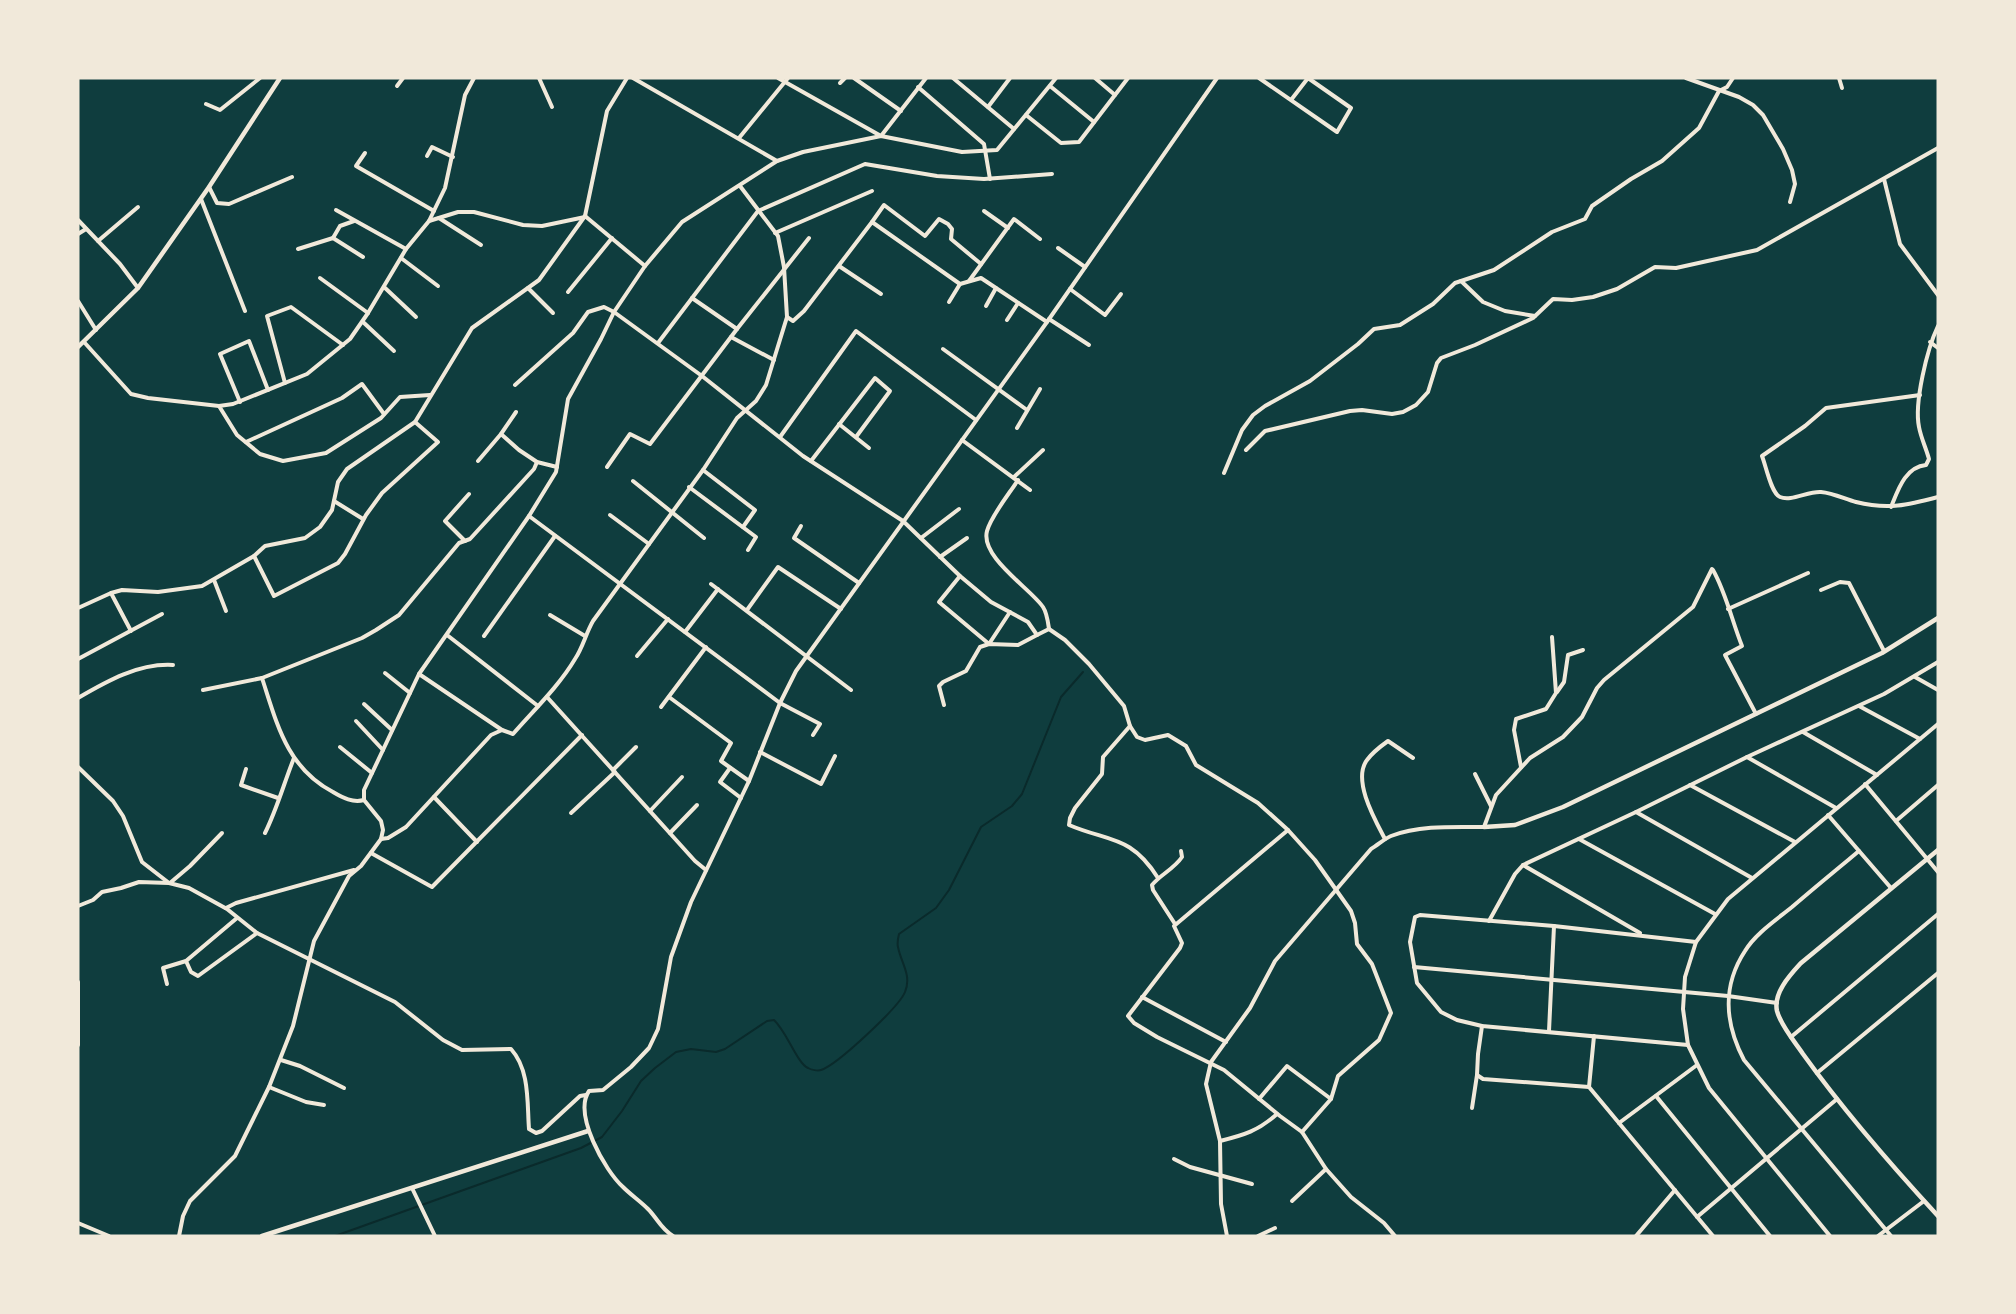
<svg xmlns="http://www.w3.org/2000/svg" width="2016" height="1314" font-family="'IBM Plex Sans',sans-serif">
  <style>
    .lines { fill: none; stroke-linecap: round; stroke-linejoin: round }
    .stream { stroke: #0a2a2b; stroke-width: 2 }
    .minor { stroke: #f1e9da; stroke-width: 4 }
    .tertiary { stroke: #f1e9da; stroke-width: 4.5 }
  </style>
  <rect width="100%" height="100%" fill="#0f3d3e"/>
  <g class="lines">
    <path class="stream" d="M335 1236 581 1148 602 1137 622 1111 641 1081 655 1068 676 1052 691 1049 716 1052 725 1049 767 1021 774 1020C787 1032 797 1063 808 1068 811 1070 818 1071 821 1070 837 1065 899 1007 905 992 912 975 901 963 898 947 897 943 898 938 899 934L936 908 949 890 981 827 1012 806 1022 794 1061 697 1083 672"/>
    <g class="minor">
      <polyline points="539,78 552,107"/>
      <polyline points="633,78 777,161"/>
      <polyline points="778,78 881,136 926,78"/>
      <polyline points="854,78 901,111"/>
      <polyline points="953,78 1014,129"/>
      <polyline points="1095,78 1115,95"/>
      <polyline points="1259,78 1337,132 1351,108 1308,78 1291,100"/>
      <polyline points="1686,78 1739,97 1753,105 1763,115 1783,149 1792,170 1795,184 1790,202"/>
      <polyline points="1839,78 1842,88"/>
      <polyline points="840,83 845,78"/>
      <polyline points="397,86 403,78"/>
      <polyline points="1050,86 1094,122"/>
      <polyline points="918,87 984,144 990,179"/>
      <polyline points="206,104 220,110 260,78"/>
      <polyline points="988,107 1010,78"/>
      <polyline points="1026,115 1061,143 1079,142 1128,78"/>
      <polyline points="739,138 788,78"/>
      <polyline points="365,153 356,166 434,211"/>
      <polyline points="427,156 432,147 453,157"/>
      <polyline points="1884,179 1900,244 1938,295"/>
      <polyline points="740,186 778,236 784,267 787,317 793,321 804,311 872,222 960,284 981,278 1047,322"/>
      <polyline points="209,187 217,203 229,204 292,177"/>
      <polyline points="201,199 245,311"/>
      <polyline points="336,210 406,249"/>
      <polyline points="984,211 1008,228"/>
      <polyline points="585,216 645,266"/>
      <polyline points="439,218 481,245"/>
      <polyline points="78,220 120,264 138,288"/>
      <polyline points="429,221 458,212 474,212 523,225 542,226 585,217"/>
      <polyline points="872,222 884,205 925,236 939,219 948,224 952,229 951,239 981,264"/>
      <polyline points="775,233 872,191"/>
      <polyline points="78,234 86,229"/>
      <polyline points="333,238 340,226 354,221"/>
      <polyline points="98,241 138,207"/>
      <polyline points="1058,248 1085,267"/>
      <polyline points="298,249 333,238 363,257"/>
      <polyline points="401,258 438,286"/>
      <polyline points="839,266 881,294"/>
      <polyline points="320,278 368,313"/>
      <polyline points="969,281 1014,219 1040,239"/>
      <polyline points="1461,281 1483,302 1505,311 1535,316"/>
      <polyline points="384,287 416,317"/>
      <polyline points="528,288 553,313"/>
      <polyline points="1070,289 1105,315 1121,294"/>
      <polyline points="568,292 612,238"/>
      <polyline points="692,298 737,329"/>
      <polyline points="78,301 96,330"/>
      <polyline points="949,302 960,284"/>
      <polyline points="986,306 996,288"/>
      <polyline points="1049,319 1089,345"/>
      <polyline points="1007,320 1018,303"/>
      <polyline points="363,322 394,351"/>
      <polyline points="731,337 774,360"/>
      <polyline points="84,342 131,394 148,398 219,406"/>
      <polyline points="1930,342 1938,348"/>
      <polyline points="658,343 758,211 865,164 937,176 984,179 1052,174"/>
      <polyline points="943,349 1027,410"/>
      <polyline points="285,383 267,316 291,307 343,345"/>
      <polyline points="515,385 573,333 588,312 604,307 614,312 702,376 803,456 903,521 960,576 991,602 1028,622 1037,635 1049,629 1065,640 1089,664 1124,706 1130,726 1137,737 1145,740 1168,735 1186,746 1196,765 1258,803 1288,830 1315,860 1351,911 1355,923 1357,944 1372,964 1391,1013 1379,1040 1338,1076 1331,1099"/>
      <polyline points="430,395 400,397 381,418 326,453 283,461 260,454 237,435 219,406 233,404 307,374 350,339 368,313 406,249 429,221 445,188 465,95 474,78"/>
      <path d="M1920 395 1826 408 1805 426 1762 456C1766 466 1771 493 1780 497 1791 502 1808 491 1821 492 1833 493 1845 499 1856 502 1888 510 1908 505 1938 497"/>
      <polyline points="240,402 220,354 249,341 268,390"/>
      <polyline points="839,424 869,448"/>
      <polyline points="1017,428 1040,389"/>
      <polyline points="501,434 519,450 537,462 557,467"/>
      <polyline points="780,437 856,331 976,420"/>
      <polyline points="962,440 1030,490"/>
      <polyline points="246,442 342,398 362,384 384,414"/>
      <polyline points="1246,450 1265,431 1350,411 1362,410 1392,414 1403,412 1416,405 1428,392 1437,363 1441,358 1475,345 1533,318 1553,299 1572,300 1593,297 1617,289 1655,267 1676,268 1757,250 1938,148"/>
      <polyline points="478,461 501,434 516,412"/>
      <polyline points="811,461 875,378 890,391 856,437"/>
      <polyline points="607,467 630,434 650,444 737,329 809,238"/>
      <polyline points="703,470 755,510 743,527"/>
      <polyline points="1224,473 1242,430 1253,415 1265,406 1310,381 1358,344 1374,329 1400,325 1433,304 1455,283 1494,270 1552,232 1585,219 1592,206 1631,179 1662,161 1699,128 1719,91 1727,87 1733,78"/>
      <polyline points="1014,477 1043,450"/>
      <path d="M1018 480C1009 494 991 516 987 531 980 557 1031 589 1043 607 1047 613 1048 622 1049 629"/>
      <polyline points="633,481 704,538"/>
      <polyline points="689,487 756,537 748,550"/>
      <polyline points="334,501 363,519"/>
      <path d="M1891 507C1898 490 1905 467 1926 465L1929 459C1926 448 1921 438 1919 427 1914 403 1927 349 1938 326"/>
      <polyline points="610,515 649,544"/>
      <polyline points="529,516 780,703 820,724 813,735"/>
      <polyline points="801,526 794,538 859,583"/>
      <polyline points="921,538 959,509"/>
      <polyline points="465,541 445,521 469,494"/>
      <polyline points="254,556 274,596 338,563 345,554 366,515 382,493 438,442 415,422"/>
      <polyline points="940,557 967,538"/>
      <path d="M1713 570C1726 593 1732 621 1742 646L1725 655 1756 714"/>
      <polyline points="960,576 939,602 989,644 1010,612"/>
      <polyline points="214,580 226,611"/>
      <polyline points="711,584 851,690"/>
      <polyline points="1821,590 1840,582 1849,583 1884,651"/>
      <polyline points="111,593 131,631"/>
      <polyline points="78,608 111,593 122,590 158,592 202,586 254,556 265,546 305,538 320,527 332,510 338,482 347,469 415,422 472,328 539,280 585,216 607,111 627,78"/>
      <polyline points="1728,609 1808,573"/>
      <polyline points="747,610 778,567 841,609"/>
      <polyline points="550,615 585,636"/>
      <polyline points="685,632 718,589"/>
      <polyline points="447,635 538,706"/>
      <polyline points="484,636 555,536"/>
      <polyline points="637,656 668,619"/>
      <polyline points="78,659 162,614"/>
      <polyline points="385,673 410,693"/>
      <path d="M419 674 502 730 513 734C534 710 559 686 575 659 583 647 586 633 593 621L703 470 737 418 756 401 766 385 787 317"/>
      <polyline points="1915,677 1938,690"/>
      <path d="M262 678C277 724 287 768 333 792 343 798 353 803 364 800"/>
      <polyline points="203,690 262,678 362,638 376,630 399,615 459,543 470,539 534,469 537,462"/>
      <polyline points="1557,692 1564,682 1568,655 1583,650"/>
      <polyline points="547,697 695,861 706,870"/>
      <polyline points="669,697 731,743 721,761 749,781"/>
      <path d="M78 698C107 681 139 663 173 665"/>
      <polyline points="364,704 392,730"/>
      <polyline points="944,705 939,686 943,682 966,671 980,647 989,644 1018,645 1037,635"/>
      <polyline points="1859,706 1920,739"/>
      <polyline points="661,707 706,647"/>
      <polyline points="356,721 383,750"/>
      <path d="M1130 726 1103 757 1102 774 1075 808 1070 818 1069 825C1109 842 1131 835 1158 878"/>
      <polyline points="1803,732 1877,775"/>
      <polyline points="340,747 372,773"/>
      <polyline points="760,752 821,784 835,756"/>
      <polyline points="1747,757 1836,808"/>
      <polyline points="78,767 113,801 123,816 142,862 169,883"/>
      <polyline points="1521,767 1514,730 1516,719 1546,709 1556,693 1552,637"/>
      <polyline points="730,768 720,782 741,798"/>
      <polyline points="246,769 241,785 278,798"/>
      <polyline points="613,770 636,747"/>
      <polyline points="1475,774 1491,806"/>
      <polyline points="1865,784 1938,872"/>
      <polyline points="1690,785 1795,842"/>
      <polyline points="434,797 477,842"/>
      <polyline points="650,811 682,777"/>
      <polyline points="1636,812 1752,878"/>
      <polyline points="571,813 615,772"/>
      <polyline points="1828,815 1891,888"/>
      <polyline points="1896,821 1938,785"/>
      <polyline points="1288,830 1174,926 1182,943 1180,948 1128,1016 1134,1023 1157,1037 1224,1070 1280,1116 1302,1132 1326,1169 1351,1197 1384,1223 1395,1236"/>
      <path d="M265 833C277 809 284 783 294 758"/>
      <polyline points="670,833 697,805"/>
      <polyline points="381,839 388,838 406,827 491,735 502,730"/>
      <path d="M1385 839C1375 820 1352 780 1367 760 1372 753 1381 746 1388 741L1413 758"/>
      <polyline points="1579,839 1715,914"/>
      <path d="M1859 851C1836 870 1814 888 1792 907 1776 920 1755 934 1745 951 1722 986 1725 1024 1744 1060L1891 1236"/>
      <polyline points="371,853 432,887 582,735"/>
      <polyline points="1523,865 1640,933"/>
      <polyline points="170,883 190,866 222,833"/>
      <path d="M78 906 93 900 102 892 121 888 139 882 169 883 189 888 227 909 257 933 395 1002 443 1040 462 1050 511 1049C530 1070 527 1103 529 1129L536 1133 542 1131 580 1096 586 1095"/>
      <polyline points="226,908 236,903 354,870"/>
      <polyline points="1489,921 1515,874 1523,865 1636,812 1747,757 1884,694 1938,662"/>
      <path d="M1175 924 1153 890 1152 885C1161 874 1174 869 1182 857L1181 851"/>
      <polyline points="186,961 191,972 198,976 257,933"/>
      <polyline points="1414,967 1728,996 1777,1003"/>
      <polyline points="78,982 78,1045"/>
      <polyline points="167,984 163,968 186,961 237,918"/>
      <polyline points="1142,997 1226,1042"/>
      <polyline points="1482,1026 1478,1054 1477,1075 1483,1079 1589,1087"/>
      <polyline points="1549,1031 1554,926"/>
      <polyline points="1594,1036 1589,1087 1713,1236"/>
      <polyline points="1791,1037 1938,914"/>
      <polyline points="1688,1045 1482,1026 1457,1020 1441,1012 1417,983 1410,942 1415,917 1420,915 1554,926 1696,942"/>
      <polyline points="281,1060 300,1066 344,1088"/>
      <polyline points="1817,1073 1938,973"/>
      <polyline points="269,1087 306,1102 324,1105"/>
      <polyline points="1656,1096 1770,1236"/>
      <polyline points="1259,1099 1287,1066 1331,1099 1302,1132"/>
      <polyline points="1472,1108 1477,1075"/>
      <polyline points="1619,1123 1697,1065"/>
      <path d="M1220 1141C1244 1135 1258 1131 1277 1114"/>
      <polyline points="1174,1159 1190,1167 1252,1184"/>
      <polyline points="412,1188 435,1236"/>
      <polyline points="1292,1201 1326,1169"/>
      <polyline points="1697,1217 1837,1099"/>
      <polyline points="78,1223 109,1236"/>
      <polyline points="179,1236 183,1216 190,1201 235,1156 269,1087 293,1026 314,941 349,876 361,866 381,839 383,830 381,821 364,800 364,790 419,674 529,516 556,472 568,399 601,339 614,312 645,266 682,222 777,161 803,152 881,136 962,152 997,150 1056,78"/>
      <path d="M673 1236C661 1229 657 1218 648 1209 640 1201 631 1195 623 1187 605 1171 573 1114 589 1091L603 1090 631 1067 649 1048 658 1029 671 957 691 902 749 781 780 703 796 671 1047 322 1217 78"/>
      <path d="M1227 1236 1221 1204 1220 1141 1206 1084 1211 1062 1250 1008 1275 961 1371 849C1378 845 1384 839 1391 836 1420 825 1454 827 1484 827L1496 795 1530 758 1563 737 1582 717 1597 688 1604 680 1693 607 1712 569"/>
      <polyline points="1258,1236 1275,1228"/>
      <polyline points="1636,1236 1675,1190"/>
      <polyline points="1830,1236 1709,1088 1688,1045 1683,1009 1685,977 1696,942 1728,899 1938,724"/>
      <polyline points="1878,1236 1924,1201"/>
    </g>
    <g class="tertiary">
      <polyline points="78,347 138,288 209,187 280,78"/>
      <polyline points="1484,827 1515,825 1563,807 1882,653 1938,618"/>
      <path d="M1938 850 1801 963C1790 975 1773 993 1777 1011 1781 1026 1795 1042 1803 1054 1844 1111 1891 1165 1938 1216"/>
      <polyline points="262,1236 588,1131"/>
    </g>
  </g>
  <rect width="2016" height="1314" fill="none" stroke="#f1e9da" stroke-width="159"/>
</svg>
